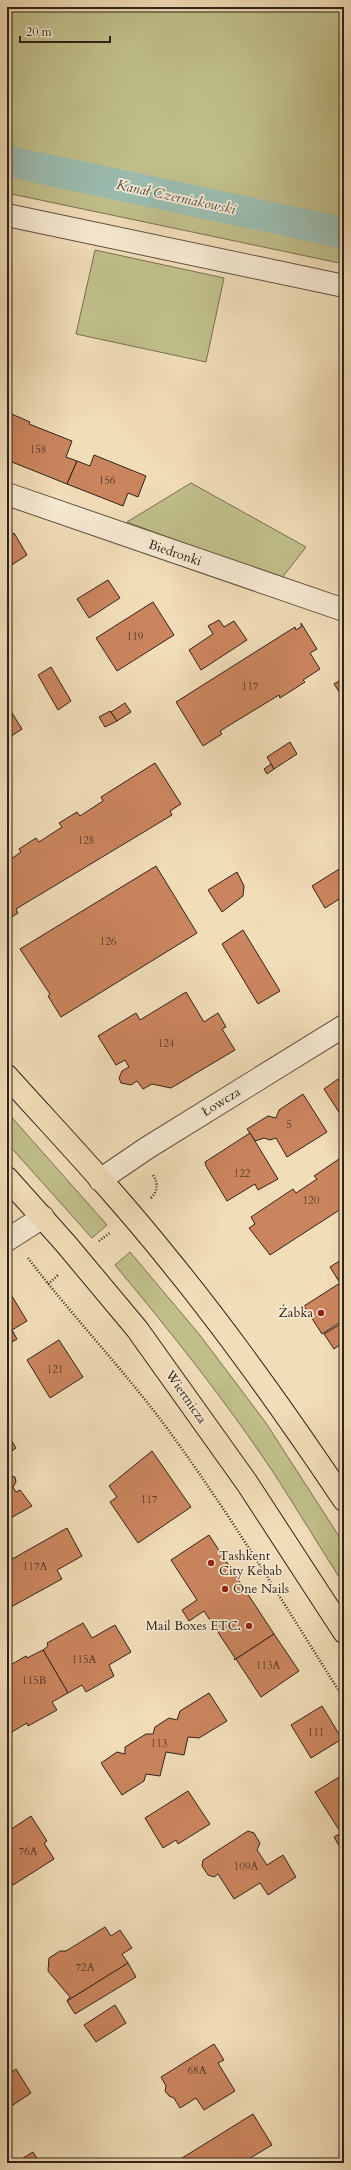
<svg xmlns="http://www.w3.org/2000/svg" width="351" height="2170" font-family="Cardo,serif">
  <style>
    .green { fill: #c0bf8a; stroke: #787052 }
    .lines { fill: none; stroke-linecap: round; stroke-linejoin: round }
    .canal { stroke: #9bbcb0; stroke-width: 31 }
    .building { fill: #cb855e; stroke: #30221a }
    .minor-casing { stroke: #605142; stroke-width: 24 }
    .major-casing { stroke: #30221a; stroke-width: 24 }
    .path { stroke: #30221a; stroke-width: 2.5; stroke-dasharray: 1 2; stroke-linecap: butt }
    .minor { stroke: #f6e9d1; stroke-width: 22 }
    .major { stroke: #f1ddb8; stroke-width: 22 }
    .poi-dot { fill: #8f2418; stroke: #f6e9d1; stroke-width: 1.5 }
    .labels { text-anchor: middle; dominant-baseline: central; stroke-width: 3.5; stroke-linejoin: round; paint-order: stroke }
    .number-label { font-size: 11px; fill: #573b2b }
    .street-label { font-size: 13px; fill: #30221a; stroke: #f6e9d1 }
    .poi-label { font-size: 13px; fill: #30221a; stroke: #f6e9d1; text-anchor: end }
    .water-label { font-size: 14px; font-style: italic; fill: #505047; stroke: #f6e9d1 }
  </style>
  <rect width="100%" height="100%" fill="#f1ddb8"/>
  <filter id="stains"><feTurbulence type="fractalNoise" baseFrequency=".005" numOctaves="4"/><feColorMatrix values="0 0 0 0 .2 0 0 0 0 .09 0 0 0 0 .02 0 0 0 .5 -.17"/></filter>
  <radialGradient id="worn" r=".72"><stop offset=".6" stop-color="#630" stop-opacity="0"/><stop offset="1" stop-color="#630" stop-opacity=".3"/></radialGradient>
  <g class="green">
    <polygon points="7,7 344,7 344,264 7,193"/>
    <polygon points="95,250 224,278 206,362 76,334"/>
    <polygon points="191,483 306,547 281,579 127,522"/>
    <polygon points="7,1112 107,1225 92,1238 7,1143"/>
    <path d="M130 1252 199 1334 266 1423 344 1544V1585C320 1547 297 1509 273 1472 225 1400 170 1331 115 1265Z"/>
  </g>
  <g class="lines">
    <polyline class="canal" points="7,161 344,233"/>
  </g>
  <g class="building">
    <polygon points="7,412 30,422 29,424 72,441 66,457 77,461 67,484 7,460"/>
    <polygon points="94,455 146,476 138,497 128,493 123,506 67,484 77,461 90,466"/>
    <polygon points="14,533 27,555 7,568 7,537"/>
    <polygon points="108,580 120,598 89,618 77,599"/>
    <polygon points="153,602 174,635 117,671 96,638"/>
    <polygon points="219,620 224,627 234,621 247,640 201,670 189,650 213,634 208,626"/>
    <polygon points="301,623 317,649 310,653 320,669 303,680 305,682 280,698 279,695 220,731 222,734 203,746 176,702 295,627 296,630 301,627"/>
    <polygon points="51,667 71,701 58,710 38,675"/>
    <polygon points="344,678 344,699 334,684"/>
    <polygon points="125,703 131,712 117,721 111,712"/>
    <polygon points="7,705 22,729 7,739"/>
    <polygon points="110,711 117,721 105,727 99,717"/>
    <polygon points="290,742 297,754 274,769 267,757"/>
    <polygon points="155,763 181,804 170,811 172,815 16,909 18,913 7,920 7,862 21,852 19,849 36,838 39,842 62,827 59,823 77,812 80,816 103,801 101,797"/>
    <polygon points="271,764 274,769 267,774 264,769"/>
    <polygon points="156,866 197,933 61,1017 48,996 50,994 20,949"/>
    <polygon points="344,866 344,896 325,908 312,886"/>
    <polygon points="237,872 244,886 243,896 222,912 208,890"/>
    <polygon points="243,930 280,991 258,1004 222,944"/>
    <polygon points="186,992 204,1022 218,1013 226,1027 222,1029 235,1050 171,1088 152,1084 143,1089 137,1081 131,1085 121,1083 119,1078 122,1071 129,1067 125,1060 116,1065 98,1036 136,1013 140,1020"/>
    <polygon points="338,1079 344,1089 344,1120 324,1089"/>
    <polygon points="303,1094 327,1132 287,1157 276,1138 270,1140 264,1138 255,1141 247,1129 268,1116 276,1118 279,1110"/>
    <polygon points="250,1133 278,1179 258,1190 255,1184 227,1201 206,1166 205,1162"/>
    <polygon points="342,1157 344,1207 270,1255 249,1228 255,1224 251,1217 293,1189 296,1193 317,1179 314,1176"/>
    <polygon points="344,1258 344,1320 322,1334 304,1306 340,1283 330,1267"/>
    <polygon points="7,1288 27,1321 12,1330 17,1339 7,1345"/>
    <polygon points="344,1322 344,1342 334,1349 324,1334"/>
    <polygon points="59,1340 83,1377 50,1398 27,1360"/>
    <polygon points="7,1433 16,1448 7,1454"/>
    <polygon points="152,1451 191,1507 138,1543 110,1502 117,1497 109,1486"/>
    <polygon points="7,1475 15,1477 16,1482 13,1487 16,1492 20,1490 32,1506 7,1520"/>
    <polygon points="67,1528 82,1556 57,1570 62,1579 9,1608 7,1603 7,1562"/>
    <polygon points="209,1535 274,1634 234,1660 235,1658 204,1611 189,1621 182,1610 197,1600 171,1560"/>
    <polygon points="83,1623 92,1638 115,1625 131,1652 109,1665 114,1676 86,1692 82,1685 68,1693 43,1650 48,1646 47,1643"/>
    <polygon points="274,1634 299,1671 261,1697 236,1659"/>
    <polygon points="43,1650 68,1693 52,1702 57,1710 28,1726 27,1723 10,1733 7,1728 7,1667 26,1656 27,1658"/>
    <polygon points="209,1693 227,1721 199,1738 188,1737 184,1755 166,1752 160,1776 146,1774 144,1781 122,1795 101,1763 117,1752 125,1754 125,1747 146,1734 153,1734 155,1727 169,1718 177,1720 180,1711"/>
    <polygon points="322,1706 342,1739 311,1758 291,1725"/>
    <polygon points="344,1774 344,1847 341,1849 334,1837 341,1833 315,1792"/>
    <polygon points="188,1791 210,1824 178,1844 176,1840 163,1848 145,1818"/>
    <polygon points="31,1816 47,1841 44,1843 54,1859 13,1885 7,1875 7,1832"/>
    <polygon points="248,1831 254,1833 260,1843 257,1850 267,1865 283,1855 296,1877 268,1895 260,1883 234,1899 218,1874 214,1877 208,1875 202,1866 203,1860"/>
    <polygon points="105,1927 111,1936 120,1930 132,1948 122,1954 128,1963 67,2001 70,1997 48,1971 49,1958 60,1951 66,1951"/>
    <polygon points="128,1963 136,1977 75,2014 67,2001"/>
    <polygon points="115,2005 126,2023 96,2042 84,2025"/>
    <polygon points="214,2044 224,2060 218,2063 235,2091 204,2110 196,2098 180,2108 174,2098 169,2096 165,2091 166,2086 161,2077"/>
    <polygon points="16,2069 31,2093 7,2109 7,2075"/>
    <polygon points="253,2114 272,2145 242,2163 174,2163"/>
    <polygon points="33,2152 40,2163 15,2163"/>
  </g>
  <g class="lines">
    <g class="minor-casing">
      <g id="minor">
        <polyline points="7,215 344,286"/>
        <polyline points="7,494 344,610"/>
        <polyline points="100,1180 147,1148 344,1026"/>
        <polyline points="7,1240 43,1217"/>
      </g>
    </g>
    <g class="major-casing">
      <g id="major">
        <path d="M7 1076C62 1137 118 1196 169 1260 232 1337 289 1418 344 1500"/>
        <polyline points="7,1178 66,1244 137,1329 247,1483 344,1632"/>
      </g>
    </g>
    <g class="path">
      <path d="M151 1198C158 1191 158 1183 153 1175"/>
      <polyline points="99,1241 111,1232"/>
      <path d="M28 1258C73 1317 125 1371 169 1431 232 1517 287 1609 344 1699"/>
      <polyline points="48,1284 58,1275"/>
    </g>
    <use href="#minor" class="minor"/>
    <use href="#major" class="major"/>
  </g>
  <g class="poi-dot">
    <circle cx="321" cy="1313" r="4"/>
    <circle cx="211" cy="1563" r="4"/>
    <circle cx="225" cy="1589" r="4"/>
    <circle cx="249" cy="1626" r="4"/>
  </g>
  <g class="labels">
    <g class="number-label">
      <text x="38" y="449">158</text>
      <text x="107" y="480">156</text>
      <text x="135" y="636">119</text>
      <text x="250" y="686">117</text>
      <text x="86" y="840">128</text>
      <text x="108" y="941">126</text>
      <text x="166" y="1043">124</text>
      <text x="289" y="1124">5</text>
      <text x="242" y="1173">122</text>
      <text x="311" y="1200">120</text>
      <text x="55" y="1369">121</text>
      <text x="149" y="1499">117</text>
      <text x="35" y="1566">117A</text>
      <text x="84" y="1659">115A</text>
      <text x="268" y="1665">113A</text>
      <text x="34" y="1680">115B</text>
      <text x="316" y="1732">111</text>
      <text x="159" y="1743">113</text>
      <text x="28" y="1851">76A</text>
      <text x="246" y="1866">109A</text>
      <text x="85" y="1967">72A</text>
      <text x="197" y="2070">68A</text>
    </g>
    <g class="street-label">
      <text transform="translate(175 553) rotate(19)">Biedronki</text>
      <text transform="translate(221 1102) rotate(-32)">Łowcza</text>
      <text transform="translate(186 1397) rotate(55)">Wiertnicza</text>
    </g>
    <g class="poi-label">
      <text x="313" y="1313">Żabka</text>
      <text x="219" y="1556" text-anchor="start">Tashkent<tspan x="219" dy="15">City Kebab</tspan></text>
      <text x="233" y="1589" text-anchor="start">One Nails</text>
      <text x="241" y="1626">Mail Boxes ETC.</text>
    </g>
    <g class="water-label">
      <text transform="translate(176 197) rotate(12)">Kanał Czerniakowski</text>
    </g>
  </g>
  <rect width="351" height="2170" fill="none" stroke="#f1ddb8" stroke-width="24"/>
  <rect x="8" y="8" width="335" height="2154" fill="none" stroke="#30221a" stroke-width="2"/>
  <rect x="12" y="12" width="327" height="2146" fill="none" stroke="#30221a"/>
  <path d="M20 36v6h90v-6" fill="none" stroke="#30221a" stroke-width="2"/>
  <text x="26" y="36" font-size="12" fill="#30221a" stroke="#f6e9d1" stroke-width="3" paint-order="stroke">20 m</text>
  <rect width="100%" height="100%" filter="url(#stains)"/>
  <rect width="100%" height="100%" fill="url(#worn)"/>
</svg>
